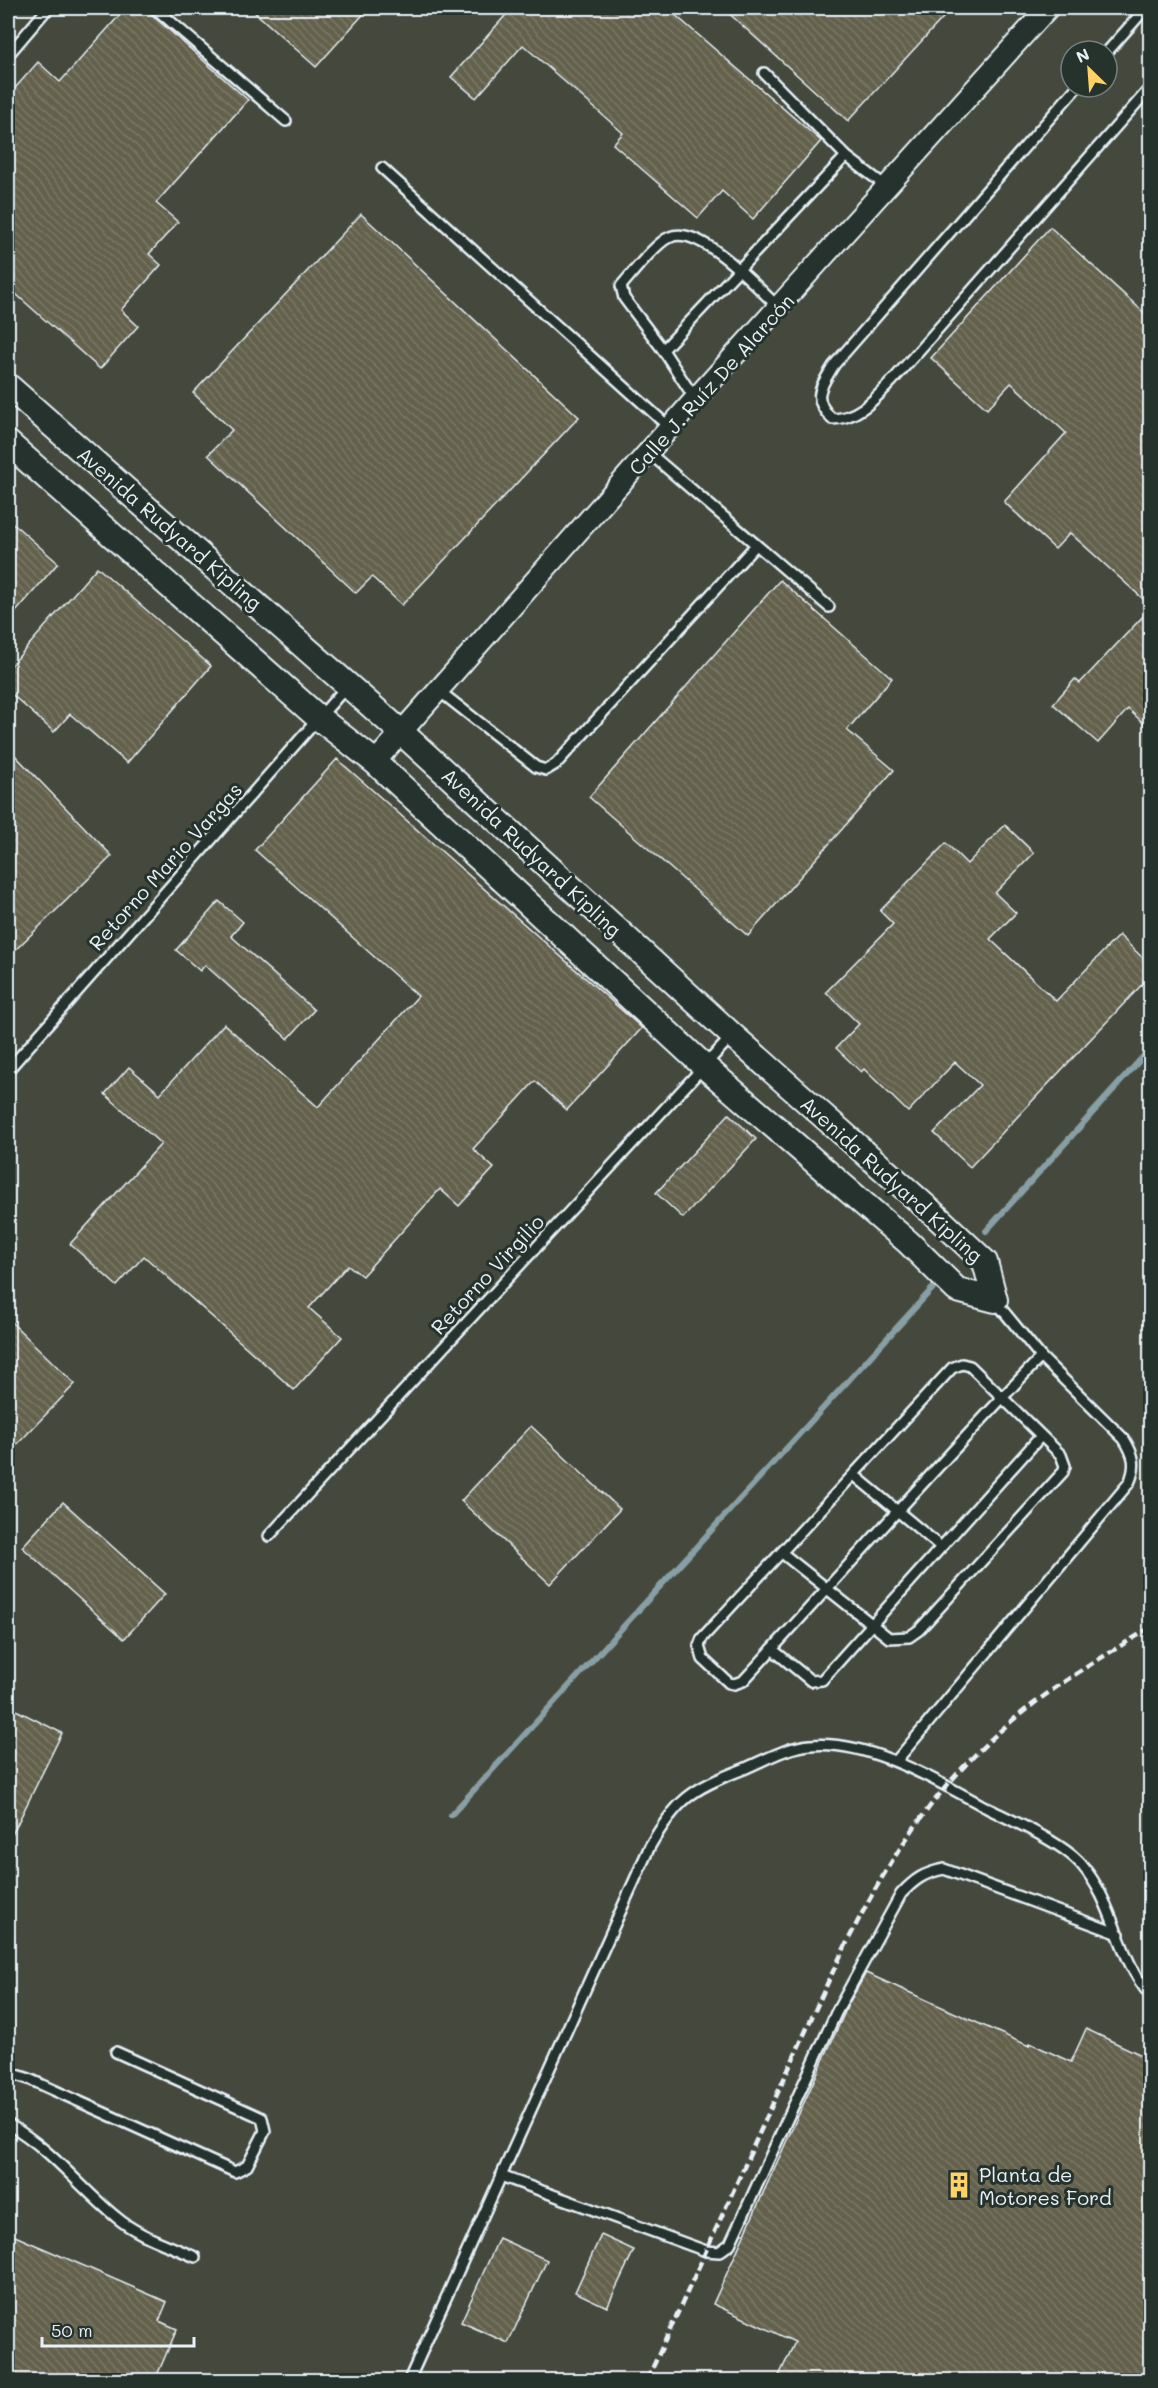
<svg xmlns="http://www.w3.org/2000/svg" width="1158" height="2388" font-family="Mali,sans-serif">
  <style>
    .built { fill: #454a3d; fill-rule: evenodd }
    .lines { fill: none; stroke-linecap: round; stroke-linejoin: round }
    .stream { stroke: #879fa5; stroke-width: 6 }
    .building { fill: url(#building-back-hatch); stroke: #e8f1f8; stroke-width: 1.5 }
    .service-casing { stroke: #e8f1f8; stroke-width: 14 }
    .minor-casing { stroke: #e8f1f8; stroke-width: 24 }
    .tertiary-casing { stroke: #e8f1f8; stroke-width: 28 }
    .service { stroke: #26332d; stroke-width: 9 }
    .minor { stroke: #26332d; stroke-width: 20 }
    .tertiary { stroke: #26332d; stroke-width: 24 }
    .rail { stroke: #e8f1f8; stroke-width: 4.5; stroke-dasharray: 9 4.5; stroke-linecap: butt }
    .labels { text-anchor: middle; dominant-baseline: central; stroke-width: 6; stroke-linejoin: round; paint-order: stroke }
    .street-label { font-size: 20px; fill: #e8f1f8; stroke: #26332d }
    .poi-label { font-size: 20px; fill: #e8f1f8; stroke: #26332d; text-anchor: start }
  </style>
  <defs>
    <pattern id="building-back-hatch" width="6" height="6" patternUnits="userSpaceOnUse" patternTransform="scale(1.5)"><rect width="6" height="6" fill="#63604c"/><path d="M-1 5l2 2M0 0l6 6M5-1l2 2" fill="none" stroke="#797767"/></pattern>
  </defs>
  <rect width="100%" height="100%" fill="#384036"/>
  <filter id="ink" filterUnits="userSpaceOnUse"><feTurbulence type="fractalNoise" baseFrequency=".0167" numOctaves="2"/><feDisplacementMap in="SourceGraphic" scale="12" xChannelSelector="R" yChannelSelector="G"/><feConvolveMatrix kernelMatrix="1 2 1 2 8 2 1 2 1" color-interpolation-filters="sRGB"/></filter>
  <g filter="url(#ink)">
    <path class="built" d="M8 8H1150V2380H8ZM1071 51H1107V87H1071Z"/>
    <g class="lines">
      <g class="stream">
        <polyline points="986,1231 1150,1049"/>
        <polyline points="451,1815 933,1288"/>
      </g>
    </g>
    <g class="building">
      <polygon points="126,8 144,8 248,100 156,203 178,222 149,254 161,265 121,310 138,326 100,369 8,287 8,96 38,62 60,82"/>
      <polygon points="250,8 369,8 316,67"/>
      <polygon points="512,8 667,8 821,141 753,219 722,191 698,218 613,144 623,133 523,45 476,98 451,77"/>
      <polygon points="723,8 952,8 848,121"/>
      <polygon points="361,214 579,417 402,605 372,577 356,593 208,455 232,430 193,393"/>
      <polygon points="1050,227 1150,318 1150,605 1070,533 1055,549 1004,502 1066,433 1011,383 987,409 931,358"/>
      <polygon points="8,519 58,563 8,621"/>
      <polygon points="97,567 211,666 127,763 70,714 54,732 8,691 8,669"/>
      <polygon points="780,580 892,678 847,730 894,770 748,936 589,797"/>
      <polygon points="1150,609 1150,729 1128,709 1098,743 1053,704 1075,679 1080,683"/>
      <polygon points="8,748 112,856 8,957"/>
      <polygon points="337,759 642,1028 567,1110 535,1081 473,1149 494,1168 459,1206 440,1189 362,1276 348,1265 309,1308 342,1337 294,1390 144,1256 117,1286 70,1244 161,1144 105,1094 129,1067 160,1094 224,1024 318,1107 418,996 255,850"/>
      <polygon points="1005,825 1034,853 995,893 1016,913 990,939 1056,1001 1119,935 1150,965 1150,976 970,1167 934,1133 980,1085 955,1062 908,1112 864,1069 861,1072 836,1048 859,1024 826,992 893,924 880,911 946,843 967,864"/>
      <polygon points="219,901 243,922 231,936 314,1010 288,1039 205,965 200,971 176,950"/>
      <polygon points="729,1114 756,1139 683,1218 656,1193"/>
      <polygon points="8,1319 75,1384 8,1454"/>
      <polygon points="531,1426 620,1509 550,1584 461,1501"/>
      <polygon points="63,1502 165,1594 124,1639 22,1547"/>
      <polygon points="8,1706 62,1733 8,1843"/>
      <polygon points="866,1973 1029,2046 1030,2043 1071,2062 1086,2029 1150,2059 1150,2380 777,2380 795,2342 713,2304 849,2003"/>
      <polygon points="8,2233 167,2302 159,2321 177,2329 155,2380 8,2380"/>
      <polygon points="601,2235 634,2250 607,2307 575,2292"/>
      <polygon points="499,2238 547,2260 508,2343 461,2322"/>
    </g>
    <g class="lines">
      <g class="service-casing">
        <g id="service">
          <polyline points="155,8 286,121"/>
          <polyline points="1107,52 1146,8"/>
          <polyline points="8,55 48,8"/>
          <polyline points="764,73 846,156 887,187"/>
          <path d="M1077 87 834 365C820 388 811 398 832 419 859 419 876 397 893 380L1150 88"/>
          <polyline points="382,168 670,428"/>
          <polyline points="663,350 846,156"/>
          <path d="M695 399 663 350 624 298 621 286C632 274 656 242 670 237 700 224 758 288 778 307"/>
          <polyline points="648,452 829,607"/>
          <polyline points="438,690 536,767 546,770 556,764 756,545"/>
          <polyline points="8,1070 348,685"/>
          <polyline points="854,1475 941,1547"/>
          <polyline points="269,1536 732,1036"/>
          <path d="M782 1553 889 1638 909 1637 919 1630 1063 1472 1065 1466 1061 1455 970 1366 962 1364 952 1368 702 1638 699 1646 703 1659 729 1683 734 1684 743 1681C842 1573 939 1463 1041 1357"/>
          <polyline points="772,1649 811,1681 822,1680 1041,1436"/>
          <path d="M897 1760 1129 1483C1137 1465 1134 1455 1124 1439L1041 1357 996 1302"/>
          <polyline points="8,2072 29,2079 235,2172 247,2166 265,2131 262,2118 116,2052"/>
          <path d="M8 2124C53 2150 77 2185 116 2217 138 2236 169 2245 195 2257"/>
          <path d="M501 2176 706 2251 719 2252 730 2244 836 2013 901 1894C915 1879 924 1873 944 1869L1119 1934"/>
          <path d="M409 2380 650 1846C677 1799 692 1789 741 1770 763 1761 786 1747 810 1745 868 1739 937 1781 987 1808 1013 1821 1063 1843 1081 1864 1115 1903 1117 1957 1150 1995"/>
        </g>
      </g>
      <g class="minor-casing">
        <polyline id="minor" points="375,762 695,399 1048,8"/>
      </g>
      <g class="tertiary-casing">
        <polyline id="tertiary" points="8,386 401,732 732,1035 934,1214 985,1262 995,1300 957,1290 908,1242 704,1066 375,762 320,719 8,443"/>
      </g>
      <use href="#service" class="service"/>
      <use href="#minor" class="minor"/>
      <use href="#tertiary" class="tertiary"/>
      <path class="rail" d="M647 2380C693 2280 738 2180 784 2079 837 1963 882 1849 974 1756 1025 1703 1087 1666 1150 1628"/>
    </g>
  </g>
  <defs>
    <g id="building-bare" transform="scale(2.07)"><path d="M-4-6H4V6H1V3H-1V6H-4ZM-2.5-4.3h1.7v1.8h-1.7ZM.8-4.3h1.7v1.8H.8ZM-2.5-1h1.7V.8h-1.7ZM.8-1h1.7V.8H.8Z" fill="#ffd166" stroke="#26332d" stroke-width="2.5" paint-order="stroke"/></g>
  </defs>
  <g fill-rule="evenodd">
    <use href="#building-bare" x="959" y="2185"/>
  </g>
  <g class="labels">
    <g class="street-label">
      <text transform="translate(711 384) rotate(-48)">Calle J. Ruíz De Alarcón</text>
      <text transform="translate(170 528) rotate(41)">Avenida Rudyard Kipling</text>
      <text transform="translate(532 852) rotate(43)">Avenida Rudyard Kipling</text>
      <text transform="translate(165 866) rotate(-48)">Retorno Mario Vargas</text>
      <text transform="translate(892 1179) rotate(42)">Avenida Rudyard Kipling</text>
      <text transform="translate(487 1274) rotate(-47)">Retorno Virgilio</text>
    </g>
    <g class="poi-label">
      <text x="979" y="2174">Planta de<tspan x="979" dy="23">Motores Ford</tspan></text>
    </g>
  </g>
  <rect width="1158" height="2388" fill="none" stroke="#26332d" stroke-width="30"/>
  <rect x="15" y="15" width="1128" height="2358" fill="none" stroke="#e8f1f8" stroke-width="2" filter="url(#ink)"/>
  <g transform="translate(1089 69) rotate(335)"><circle r="28" fill="#26332d" stroke="#747f7e" stroke-width="1.5"/>
  <path d="M0-4.5L10 22L0 15L-10 22Z" fill="#ffd166"/>
  <text y="-9" font-size="16" font-weight="bold" text-anchor="middle" fill="#e8f1f8">N</text>
  </g>
  <path d="M42 2337v9h152v-9" fill="none" stroke="#e8f1f8" stroke-width="3"/>
  <text x="51" y="2337" font-size="18" fill="#e8f1f8" stroke="#26332d" stroke-width="4.5" paint-order="stroke">50 m</text>
</svg>
